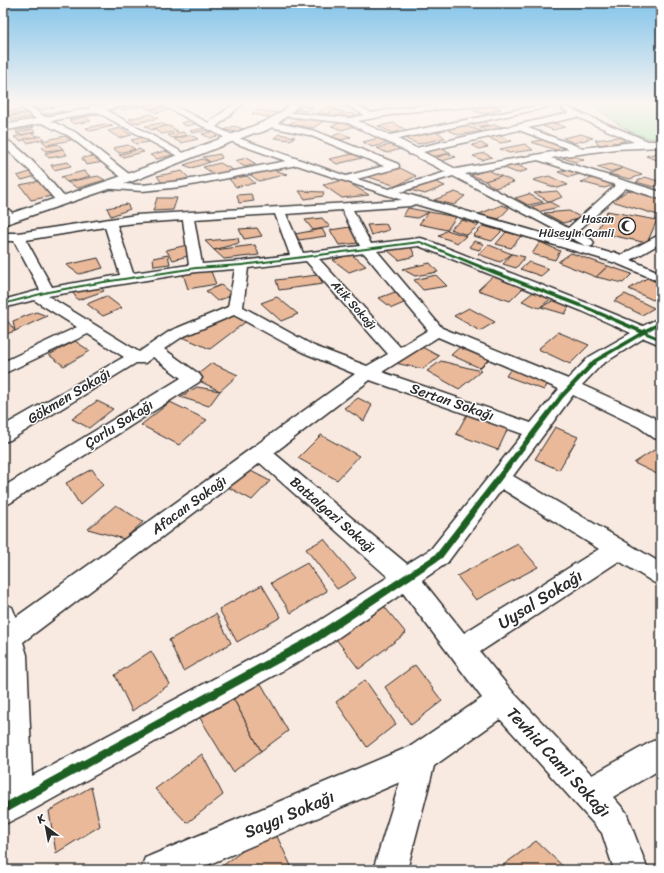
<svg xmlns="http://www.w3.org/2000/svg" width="664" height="873" font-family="Sriracha,sans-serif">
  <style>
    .green { fill: #a5e5ae; stroke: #68886c }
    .building { fill: #eab99a; stroke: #2b2b2b }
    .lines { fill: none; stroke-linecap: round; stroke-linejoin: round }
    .street-casing { stroke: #2b2b2b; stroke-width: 3 }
    .secondary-casing { stroke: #2b2b2b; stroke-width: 3 }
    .street { fill: #fff; fill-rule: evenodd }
    .secondary { fill: #fff; fill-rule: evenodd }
    .cycleway-casing { stroke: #fff; stroke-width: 2 }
    .cycleway { fill: #1b5e20; fill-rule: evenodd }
    .labels { text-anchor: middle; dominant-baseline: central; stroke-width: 3; stroke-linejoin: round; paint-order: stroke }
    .far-poi-label { font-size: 12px; fill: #2b2b2b; stroke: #fff; text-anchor: end }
    .far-street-label { font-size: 12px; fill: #2b2b2b; stroke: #fff }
    .street-label { font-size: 14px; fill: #2b2b2b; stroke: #fff }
    .near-street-label { font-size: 17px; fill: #2b2b2b; stroke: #fff }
  </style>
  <rect width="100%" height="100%" fill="#f9eae1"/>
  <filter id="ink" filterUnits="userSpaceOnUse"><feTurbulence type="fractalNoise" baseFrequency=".025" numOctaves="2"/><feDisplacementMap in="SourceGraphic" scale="8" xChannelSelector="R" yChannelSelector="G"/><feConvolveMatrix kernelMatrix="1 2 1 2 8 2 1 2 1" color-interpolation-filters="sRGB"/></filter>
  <g filter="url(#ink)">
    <path class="green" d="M590 102H661V140C633 138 610 119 590 102Z"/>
    <g class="building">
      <polygon points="63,102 75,102 76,103 57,106 53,104"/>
      <polygon points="135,103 140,106 123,110 118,106"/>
      <polygon points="157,103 162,106 148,109 142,106"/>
      <polygon points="50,104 55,107 39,110 34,107"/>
      <polygon points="304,106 313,107 306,111 294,110"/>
      <polygon points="491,106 501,109 484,114 472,110"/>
      <polygon points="166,107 171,109 157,113 151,110"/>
      <polygon points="327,107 337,109 327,114 318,113"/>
      <polygon points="25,109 29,112 10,115 6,112"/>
      <polygon points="257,110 279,113 273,118 252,114"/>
      <polygon points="334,110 345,112 337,116 328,115"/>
      <polygon points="63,111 67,113 47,117 43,114"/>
      <polygon points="98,111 101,114 85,117 82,113"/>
      <polygon points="29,113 32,117 12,120 8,117"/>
      <polygon points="348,113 357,115 352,118 340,117"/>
      <polygon points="150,114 158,118 137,123 129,119"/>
      <polygon points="85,117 91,121 74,124 69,120"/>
      <polygon points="300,118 324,121 313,128 289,124"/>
      <polygon points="194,120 199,123 186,126 181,123"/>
      <polygon points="484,121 489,125 476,127 470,124"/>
      <polygon points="344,122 355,126 342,130 331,126"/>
      <polygon points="552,122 565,127 553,130 540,125"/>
      <polygon points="161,123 167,126 151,130 145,126"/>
      <polygon points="394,123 406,130 393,133 378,126"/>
      <polygon points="104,124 113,126 91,131 86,128"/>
      <polygon points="30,125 34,127 16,131 13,128"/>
      <polygon points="461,125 482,131 459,135 446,129"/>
      <polygon points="495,125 509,128 487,132 479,127"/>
      <polygon points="167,126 169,126 178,131 162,134 153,129"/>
      <polygon points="234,126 247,130 237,132 224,130"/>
      <polygon points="120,128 132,135 119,138 108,131"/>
      <polygon points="205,128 208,130 193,133 190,131"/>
      <polygon points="32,129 36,132 20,135 16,133"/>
      <polygon points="213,131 221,135 210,138 202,134"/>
      <polygon points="183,132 187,135 172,138 168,135"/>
      <polygon points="438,132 445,138 418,144 404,138"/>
      <polygon points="31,133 38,136 20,141 14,137"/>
      <polygon points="340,133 351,137 342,140 331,137"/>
      <polygon points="279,134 295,137 290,140 274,138"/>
      <polygon points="581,134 593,138 574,143 563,138"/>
      <polygon points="191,135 198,139 181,143 174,139"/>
      <polygon points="498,135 512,141 501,143 488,138"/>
      <polygon points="41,136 44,139 27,143 24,139"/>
      <polygon points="65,136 71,140 47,145 42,141"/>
      <polygon points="145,137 155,141 136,144 131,140"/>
      <polygon points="383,137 392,142 372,147 363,142"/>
      <polygon points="618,137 626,141 600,145 595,140"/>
      <polygon points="547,139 570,147 559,151 531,142"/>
      <polygon points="481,143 488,147 479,149 472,145"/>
      <polygon points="58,144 63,149 45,151 42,147"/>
      <polygon points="394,144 404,148 387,153 377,148"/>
      <polygon points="525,144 533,150 509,153 500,149"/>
      <polygon points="128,145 135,149 119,153 113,148"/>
      <polygon points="442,148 451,153 431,157 422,152"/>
      <polygon points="63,149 67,155 49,158 45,153"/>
      <polygon points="139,149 144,152 123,157 119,155"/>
      <polygon points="169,150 176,154 157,159 150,155"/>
      <polygon points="661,152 661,161 659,161 646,156"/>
      <polygon points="358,153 366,157 337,164 329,159"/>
      <polygon points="484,153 492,157 482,160 473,156"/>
      <polygon points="220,154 222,158 210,162 203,157"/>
      <polygon points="448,154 456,157 442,161 434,158"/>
      <polygon points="569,154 584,160 575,162 560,157"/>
      <polygon points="99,155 103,162 86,165 82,158"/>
      <polygon points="246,158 256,164 245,167 235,161"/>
      <polygon points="202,159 210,162 192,168 184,165"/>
      <polygon points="68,162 71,166 54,170 51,165"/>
      <polygon points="220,163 235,171 214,174 203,167"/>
      <polygon points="513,163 528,170 517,173 502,167"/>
      <polygon points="611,164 623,168 609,172 597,167"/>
      <polygon points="400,168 416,176 396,186 366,176"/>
      <polygon points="623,168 642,175 630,179 609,174"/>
      <polygon points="270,169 287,174 259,181 249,174"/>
      <polygon points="569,169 583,173 570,177 558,172"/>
      <polygon points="488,170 501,176 485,181 471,175"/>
      <polygon points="84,171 90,176 67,182 61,177"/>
      <polygon points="182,171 189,178 163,184 157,176"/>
      <polygon points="30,172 36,176 22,180 17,176"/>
      <polygon points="98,176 105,180 78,188 67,182"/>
      <polygon points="247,176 255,183 236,187 229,179"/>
      <polygon points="501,176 514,182 495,188 485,181"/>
      <polygon points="549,176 568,185 557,188 533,180"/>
      <polygon points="595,177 614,185 604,188 581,182"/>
      <polygon points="645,177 661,182 661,183 654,187 636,182"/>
      <polygon points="344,180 369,195 342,198 323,185"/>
      <polygon points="40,181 52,196 31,200 20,185"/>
      <polygon points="434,181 445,186 425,194 410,190"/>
      <polygon points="630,189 661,198 661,216 612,201"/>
      <polygon points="299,191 324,192 323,196 305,199"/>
      <polygon points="557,191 562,197 550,202 534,193"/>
      <polygon points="455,192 465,196 454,205 434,200"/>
      <polygon points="251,194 254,201 239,203 237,195"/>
      <polygon points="529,194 543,202 528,205 515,198"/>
      <polygon points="157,198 177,198 173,210 153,211"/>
      <polygon points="550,202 559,207 533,213 524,208"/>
      <polygon points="127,204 130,209 111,216 107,208"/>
      <polygon points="502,205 509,208 499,219 479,214"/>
      <polygon points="408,208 429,212 417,218 403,216"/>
      <polygon points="569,211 582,218 563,223 544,213"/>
      <polygon points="607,211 657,220 647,243 596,232"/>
      <polygon points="429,212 456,217 447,230 419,224"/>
      <polygon points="322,218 330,227 313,230 305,220"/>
      <polygon points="462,220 479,225 467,235 450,229"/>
      <polygon points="386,224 389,230 371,235 367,225"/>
      <polygon points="483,226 502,231 492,241 473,236"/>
      <polygon points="350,227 359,243 339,245 330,230"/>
      <polygon points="257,228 262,236 244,239 239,229"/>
      <polygon points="322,229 326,236 299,240 295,234"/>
      <polygon points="447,230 466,236 458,243 438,236"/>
      <polygon points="506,232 521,236 511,248 496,244"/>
      <polygon points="238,238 239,243 214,250 205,241"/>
      <polygon points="474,241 484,244 479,250 469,247"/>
      <polygon points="540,242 560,251 555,260 532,254"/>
      <polygon points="187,245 195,254 173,260 166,250"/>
      <polygon points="255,245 259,255 224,259 214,250"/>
      <polygon points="489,245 512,254 500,262 478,254"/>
      <polygon points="411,247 415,256 399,260 386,249"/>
      <polygon points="571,253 608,266 596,277 558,262"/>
      <polygon points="351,254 366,266 349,272 333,260"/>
      <polygon points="512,254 525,257 516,268 503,264"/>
      <polygon points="168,255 170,264 154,266 153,258"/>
      <polygon points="98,258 103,268 79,274 66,265"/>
      <polygon points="529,262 549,269 541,276 520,269"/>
      <polygon points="430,263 438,272 415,276 402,269"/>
      <polygon points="608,266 632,274 623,283 596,277"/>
      <polygon points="210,269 216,284 188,289 183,274"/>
      <polygon points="496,273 527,284 510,301 478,290"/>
      <polygon points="318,275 323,284 279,290 276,280"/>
      <polygon points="436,275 447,286 423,290 414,280"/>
      <polygon points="647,278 661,284 661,294 653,300 629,289"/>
      <polygon points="99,285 104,291 78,300 73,293"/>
      <polygon points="221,285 233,295 217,301 206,291"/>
      <polygon points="403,289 404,303 392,308 379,298"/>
      <polygon points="536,290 556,295 539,308 522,301"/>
      <polygon points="625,294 654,308 642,315 614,301"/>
      <polygon points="106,296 122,308 103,316 87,304"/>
      <polygon points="277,297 298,314 281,321 261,303"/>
      <polygon points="558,298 570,305 565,314 541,307"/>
      <polygon points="469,308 495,322 480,331 454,316"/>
      <polygon points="36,312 47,316 15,331 13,321"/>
      <polygon points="233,314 248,320 210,349 180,336"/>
      <polygon points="3,315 15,331 3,335"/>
      <polygon points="558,332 589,345 570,364 538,349"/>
      <polygon points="75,341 90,351 64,366 49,355"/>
      <polygon points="463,344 491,357 480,368 451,355"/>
      <polygon points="418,345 439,356 423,369 395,363"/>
      <polygon points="441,361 481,371 459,389 427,371"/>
      <polygon points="212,363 238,375 220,391 193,378"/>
      <polygon points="512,367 550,380 544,390 506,376"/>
      <polygon points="197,387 220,391 209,406 180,397"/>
      <polygon points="358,398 372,405 364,421 344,408"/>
      <polygon points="97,401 113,409 89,428 72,419"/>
      <polygon points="170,402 207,420 179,445 141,425"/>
      <polygon points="469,411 509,426 498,450 456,434"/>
      <polygon points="555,427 578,437 559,470 535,459"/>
      <polygon points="321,435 359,456 337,480 298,458"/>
      <polygon points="654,450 661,455 661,476 634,463"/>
      <polygon points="243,467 270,481 252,500 224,485"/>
      <polygon points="92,469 103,485 80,505 66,483"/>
      <polygon points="116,505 143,522 124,539 88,529"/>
      <polygon points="324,539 356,578 337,589 306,549"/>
      <polygon points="518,544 538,567 476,600 457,576"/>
      <polygon points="307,563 327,591 291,613 271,583"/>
      <polygon points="262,585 281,617 237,642 219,609"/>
      <polygon points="383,605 406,633 359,669 336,639"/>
      <polygon points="216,614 231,643 183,671 169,640"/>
      <polygon points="151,651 170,684 132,711 115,675"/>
      <polygon points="415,665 442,701 411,725 385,687"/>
      <polygon points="259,680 288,731 261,751 233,698"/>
      <polygon points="365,680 396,724 367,747 336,702"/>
      <polygon points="233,698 261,751 233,772 200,718"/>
      <polygon points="202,754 223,795 187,823 155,789"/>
      <polygon points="91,787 100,826 56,853 49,811"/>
      <polygon points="273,828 293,870 217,870"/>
      <polygon points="536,841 567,870 506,870 502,866"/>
    </g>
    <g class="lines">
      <g class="street-casing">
        <g id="street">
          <polygon points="14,102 23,102 45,117 91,108 89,106 93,104 99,106 120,102 137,102 133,104 106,110 189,156 187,158 181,158 97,112 51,121 75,132 134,178 129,181 125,180 69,136 42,123 3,131 3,125 36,119"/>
          <path d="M156 102H166L209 123 236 102H245L216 127 241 139 346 176 384 166 309 135 266 126 265 124 269 121 315 131 398 164 399 166 398 168 357 179 389 189 446 172 413 155 409 154 408 152 348 123 285 116H282L281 114 282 112 350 118 364 115 341 102H351L372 113 407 107 446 103 508 102 504 104 407 112 358 121 390 135 556 102 558 104 554 106 398 139 416 148 569 113 562 109 566 107 648 141H661V147L615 149 551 158 661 192V199L626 188 577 232 592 240 594 243 592 246 588 247 453 176 400 192 610 253 614 252 621 255 661 234V243L631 260 661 273V282L616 263 415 204 410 206 353 210 371 244 420 238 424 239 592 305 643 326 661 317V328L655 332 661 334V345L644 338 601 365 582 385 653 417 661 423V440L654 438 639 427 573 395 513 476 661 563V586L653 582 619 561 480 652 512 691 592 775 651 742 661 737V769L613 797 626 812 648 870H614L602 833 500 719 434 766 407 870H373L400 782 196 870H140L145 858 411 746 482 698 403 593 323 648 29 812 3 825V603L12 607 16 617 355 374 302 352 234 315 182 337 164 349 199 374 202 378 199 382 10 503 3 505V487L181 378 153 357 145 363H136L10 440 3 442V426L124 357 88 334 3 374V362L77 327 34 300 3 308V300L40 290 14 241H3V233H18L136 215 402 200 297 165 181 187 142 191 100 188 99 186 104 183 142 185 181 181 286 161 235 143ZM577 117 634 142 582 148 528 128ZM519 130 569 149 456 169 423 152ZM538 160 616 185 568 228 465 174ZM342 210 360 246 303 253 286 214ZM275 214 290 255 242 261 202 264 194 219ZM183 220 189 265 133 273 117 225 136 223ZM105 227 120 275 52 287 26 240ZM419 246 582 311 631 333 589 357 568 379 442 328 377 251ZM364 253 428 330 400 347 319 259ZM306 261 388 354 367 366 314 346 243 307 248 268ZM235 269 228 307 170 331 139 352 48 296 196 272ZM438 337 559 389 531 423 382 372ZM370 380 523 434 431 549 407 564 274 453ZM260 463 388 577 305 630 32 776 27 655 23 642ZM502 489 599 549 464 633 422 580 447 563Z"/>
          <path d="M3 139C20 143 53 184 65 198L67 200 65 202H57L30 171 3 146Z"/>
          <path d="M3 207C9 208 12 213 16 218L14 220H6L3 217Z"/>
        </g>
      </g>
      <g class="secondary-casing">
        <path id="secondary" d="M292 102H301C294 111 266 136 254 133L133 181 3 225V216L125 175 264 122 282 112Z"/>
      </g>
      <use href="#street" class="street"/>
      <use href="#secondary" class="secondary"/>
      <g class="cycleway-casing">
        <polygon id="cycleway" points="420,241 498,272 589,307 643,330 661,321 661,324 647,332 661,338 661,341 644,334 597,362 563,398 442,558 317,642 3,814 3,804 311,636 436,554 559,396 593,360 640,333 585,309 494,274 420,243 242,266 196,269 104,283 48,293 3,305 3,303 48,291 104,281 196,267 242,264"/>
      </g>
      <use href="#cycleway" class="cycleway"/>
    </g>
  </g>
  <linearGradient id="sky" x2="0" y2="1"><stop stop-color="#84c4ea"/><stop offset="0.46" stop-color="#fcf6f2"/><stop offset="1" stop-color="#fcf6f2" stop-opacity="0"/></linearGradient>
  <rect width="664" height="224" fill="url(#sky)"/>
  <defs>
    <g id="mosque-ring" transform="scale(0.9)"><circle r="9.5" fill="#fff" stroke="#2b2b2b" stroke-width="1.5"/><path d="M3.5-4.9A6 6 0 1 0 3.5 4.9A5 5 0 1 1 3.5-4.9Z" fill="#2b2b2b"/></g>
  </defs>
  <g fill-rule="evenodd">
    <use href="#mosque-ring" x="627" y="226"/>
  </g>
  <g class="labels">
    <g class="far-poi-label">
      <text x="614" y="219">Hasan<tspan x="614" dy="14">Hüseyin Camii</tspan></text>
    </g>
    <g class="far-street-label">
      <text transform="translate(354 305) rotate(48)">Atik Sokağı</text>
    </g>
    <g class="street-label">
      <text transform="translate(69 396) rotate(-31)">Gökmen Sokağı</text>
      <text transform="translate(452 402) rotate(19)">Sertan Sokağı</text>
      <text transform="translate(119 424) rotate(-32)">Çorlu Sokağı</text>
      <text transform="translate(189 505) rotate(-36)">Afacan Sokağı</text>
      <text transform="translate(333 515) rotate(41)">Battalgazi Sokağı</text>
    </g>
    <g class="near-street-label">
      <text transform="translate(540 599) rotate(-32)">Uysal Sokağı</text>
      <text transform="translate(559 762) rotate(47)">Tevhid Cami Sokağı</text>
      <text transform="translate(289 814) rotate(-23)">Saygı Sokağı</text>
    </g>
  </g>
  <rect width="664" height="873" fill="none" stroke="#fff" stroke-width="16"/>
  <rect x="8" y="8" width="648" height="857" fill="none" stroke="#2b2b2b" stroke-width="1.5" filter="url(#ink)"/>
  <g transform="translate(46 827) rotate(328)" stroke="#ffffff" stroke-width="3" paint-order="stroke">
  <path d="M0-3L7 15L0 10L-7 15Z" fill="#2b2b2b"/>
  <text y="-6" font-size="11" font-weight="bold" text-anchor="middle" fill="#2b2b2b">K</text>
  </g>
</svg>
